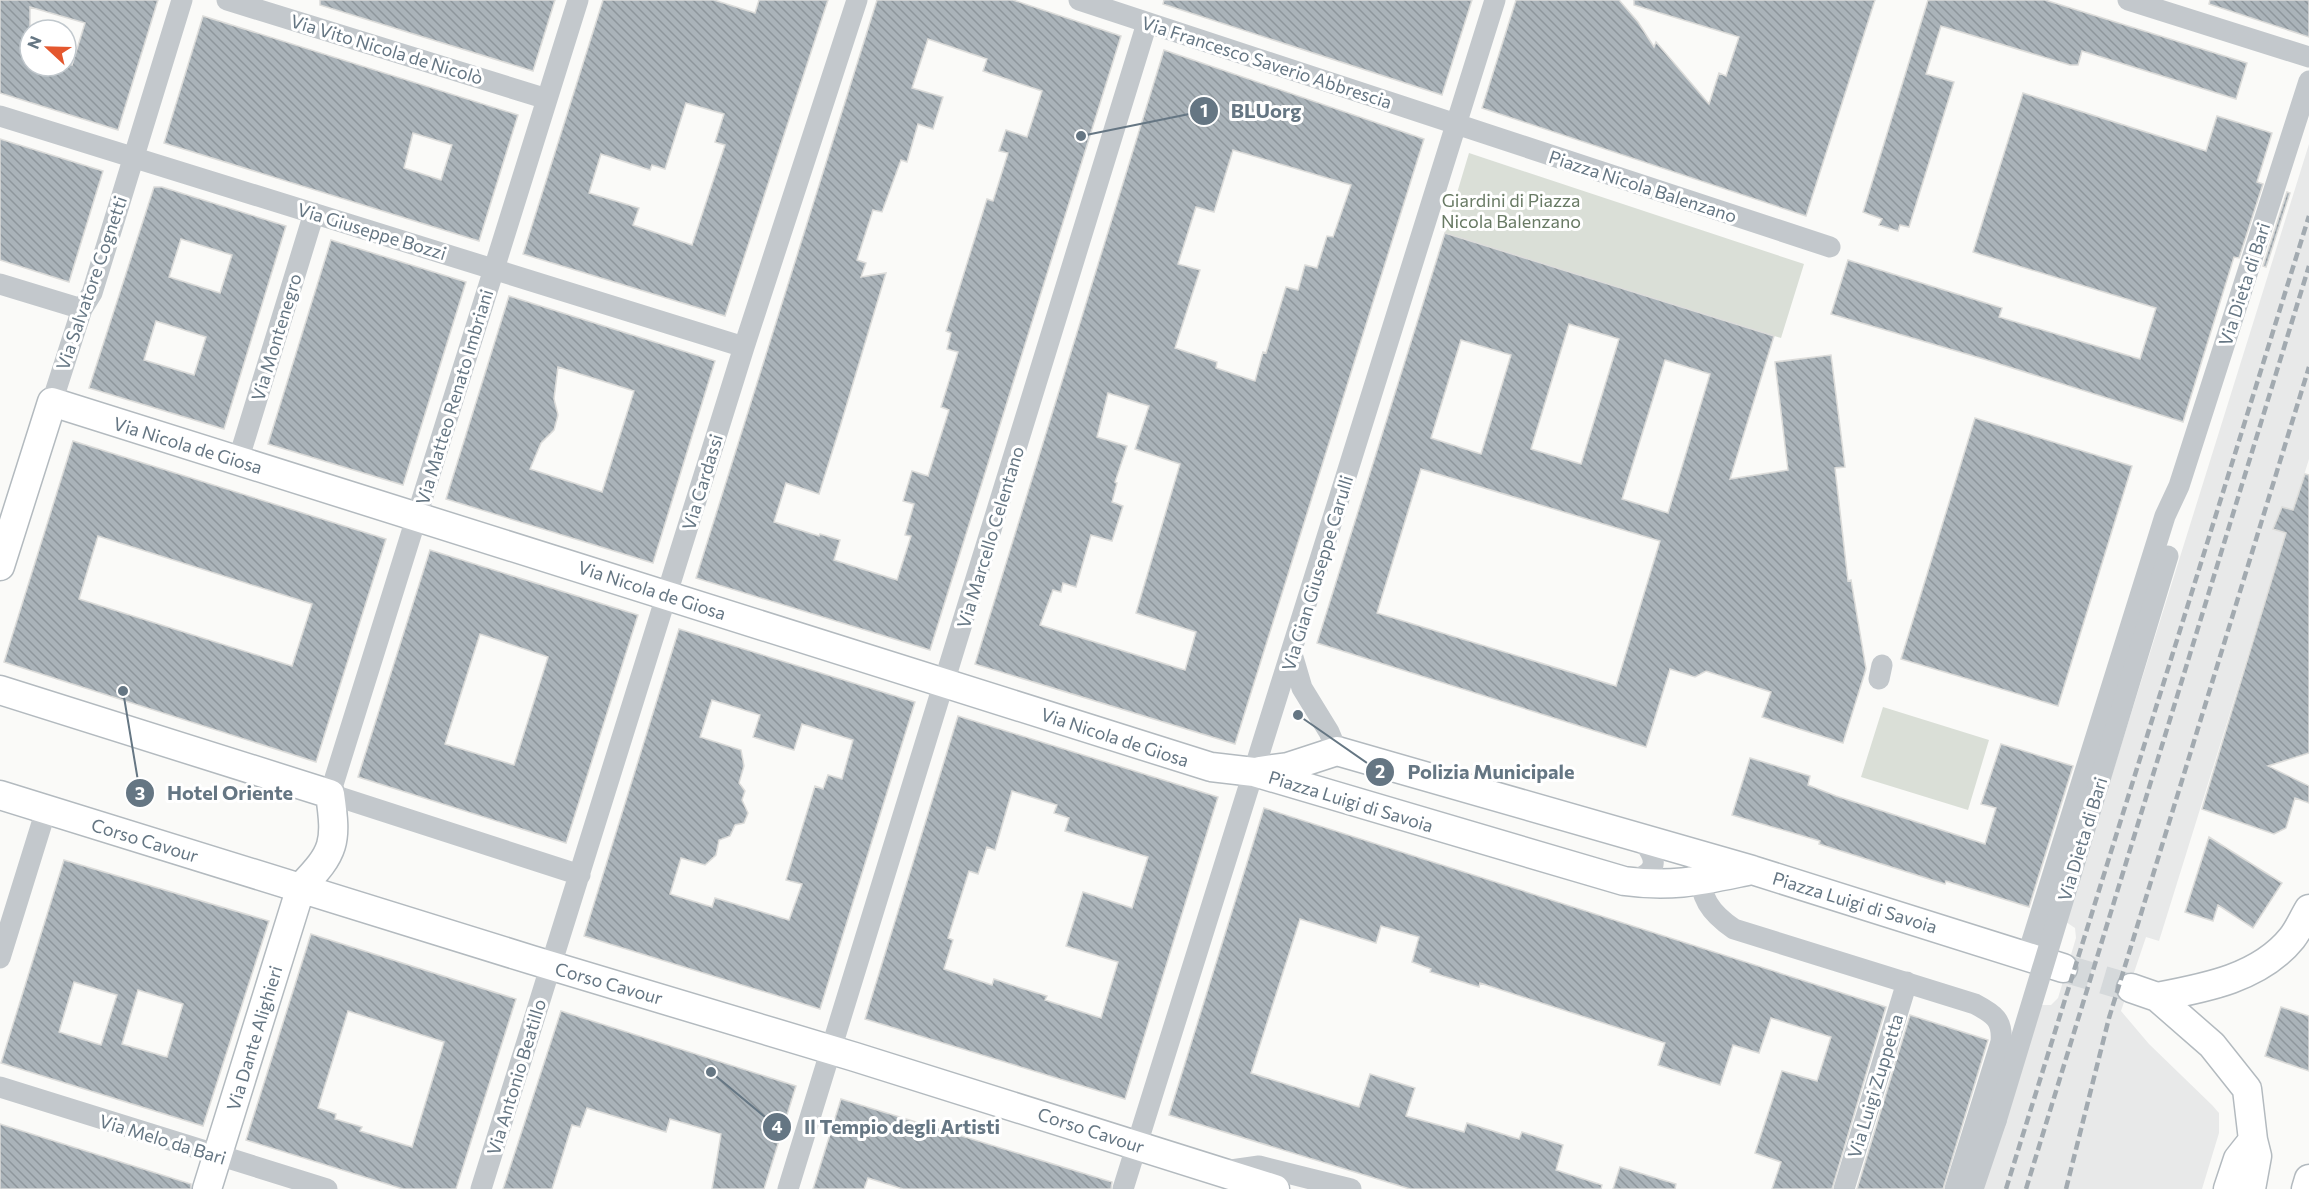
<svg xmlns="http://www.w3.org/2000/svg" width="2309" height="1189" font-family="Commissioner,sans-serif">
  <style>
    .built { fill: #e8e9e9 }
    .green { fill: #dadfd7 }
    .building { fill: url(#building-back-hatch); stroke: #dcdcda; stroke-width: 1.5; fill-rule: evenodd }
    .lines { fill: none; stroke-linecap: round; stroke-linejoin: round }
    .secondary-tunnel { stroke: #d5d9db; stroke-width: 28; stroke-dasharray: 28 14; stroke-linecap: butt }
    .secondary-casing { stroke: #b3babf; stroke-width: 31 }
    .street { stroke: #c3c8cc; stroke-width: 21 }
    .secondary { stroke: #fff; stroke-width: 28 }
    .rail { stroke: #a2aab0; stroke-width: 4.5; stroke-dasharray: 9 4.5; stroke-linecap: butt }
    .street-bridge { stroke: #c3c8cc; stroke-width: 21 }
    .labels { text-anchor: middle; dominant-baseline: central; stroke-width: 6; stroke-linejoin: round; paint-order: stroke }
    .street-label { font-size: 18px; fill: #657683; stroke: #fff }
    .park-label { font-size: 18px; fill: #687a64; stroke: #fff }
    .leader { fill: none; stroke: #657683; stroke-width: 2 }
    .callout-dot { fill: #657683; stroke: #fff; stroke-width: 2 }
    .mark-label { font-size: 18px; text-anchor: middle; font-weight: bold; fill: #fff }
    .callout-label { font-size: 20px; text-anchor: middle; font-weight: bold; fill: #657683; stroke: #fff; stroke-width: 6; stroke-linejoin: round; paint-order: stroke }
  </style>
  <defs>
    <pattern id="building-back-hatch" width="6" height="6" patternUnits="userSpaceOnUse" patternTransform="scale(1.5)"><rect width="6" height="6" fill="#aab3b9"/><path d="M-1 5l2 2M0 0l6 6M5-1l2 2" fill="none" stroke="#8e969c"/></pattern>
  </defs>
  <rect width="100%" height="100%" fill="#fafaf8"/>
  <path class="built" d="M2309,144V459L2159,941L2146,937L2121,1011L2149,1044L2212,1105L2219,1113V1133L2202,1189H1983L2040,1005H2051L2058,998L2076,938L2075,928L2066,922Z"/>
  <path class="green" d="M1469,153L1804,264L1781,338L1445,233Z
    M1883,707L1989,740L1968,810L1861,777Z"/>
  <path class="building" d="M0,0H158L118,130L0,93ZM30,7L85,23L72,65L66,63V66H30Z
    M320,0H555L533,71L320,5Z
    M603,0H714L755,13L759,0H828L725,316L523,254ZM686,103L724,114L715,142L725,145L692,245L633,225L639,208L589,193L601,154L650,170L652,165L665,169Z
    M877,0H1013L1121,36L930,650L696,578ZM928,39L987,59L983,71L1042,91L1027,137L1006,130L999,151L1008,153L993,201L987,199L946,331L951,333L947,349L958,352L941,407L949,410L928,476L912,471L903,501L914,504L905,535L911,536L897,580L834,560L840,540L820,534L819,536L774,522L786,483L819,494L840,427L886,273L861,277L866,263L857,260L873,210L882,212L901,160L907,162L918,124L933,129L943,97L912,88Z
    M1164,0H1472L1442,95L1163,4Z
    M1516,0H1619L1638,22L1654,47L1656,42L1709,104L1719,73L1726,76L1739,37L1634,5V0H1875L1806,216L1482,108Z
    M1928,0H2045L2247,63L2236,99L2082,51L2078,65H2070L1941,26L1926,74L1954,82L1909,227L1900,225L1898,231L1879,225L1882,219L1863,212Z
    M2210,0H2309V37L2209,4Z
    M203,16L518,115L479,241L164,143ZM413,133L452,145L441,180L404,168Z
    M1164,50L1424,139L1235,744L975,664ZM1233,150L1351,185L1333,237L1327,236L1317,268L1305,265L1298,290L1286,287L1266,353L1263,352L1255,381L1216,368L1217,362L1175,348L1200,270L1178,264L1196,207L1214,212ZM1108,393L1149,406L1135,449L1180,464L1136,613L1196,632L1185,670L1040,625L1053,590L1061,592L1063,583L1076,587L1091,535L1112,541L1123,506L1112,502L1117,483L1115,482L1127,446L1097,437Z
    M2023,93L2206,151L2217,116L2272,133L2257,182L2263,184L2239,258L2234,257L2183,422L1987,360L1831,314L1848,260L2002,308L1999,317L2140,359L2156,308L1973,252Z
    M0,139L103,171L69,282L0,260Z
    M154,187H162L286,226L224,429L89,388ZM181,239L232,255L220,293L169,277ZM156,321L206,337L194,375L144,360Z
    M2287,192L2290,193L2266,267L2263,266Z
    M1445,233L1774,336L1730,479L1788,470L1775,362L1831,355L1845,467L1835,468L1848,581L1851,580L1866,669L1843,743L1762,717L1771,692L1706,671L1695,677L1670,669L1646,747L1317,643ZM1569,324L1619,339L1581,464L1531,449ZM1461,340L1511,355L1481,454L1431,438ZM1665,360L1710,374L1668,513L1622,499ZM1421,469L1660,541L1616,686L1377,613Z
    M331,240L466,282L403,485L268,444Z
    M509,296L715,361L653,563L446,499ZM558,367L634,391L602,492L530,469L541,443L554,430L558,415L554,399Z
    M1975,418L2132,466L2058,706L1901,659Z
    M73,441L386,539L316,762L4,662ZM98,536L312,604L292,666L79,599Z
    M2305,474L2309,475V753L2268,766L2309,786V803L2295,798L2286,828L2274,834L2202,809L2286,533L2273,529L2282,507L2293,510Z
    M430,550L638,615L566,843L358,777ZM480,634L548,657L514,765L445,744Z
    M679,629L915,702L820,1009L584,936ZM712,700L760,715L753,737L794,750L802,724L853,740L842,779L828,775L823,789L815,786L786,880L802,884L789,920L715,898L712,907L670,894L681,858L705,865L716,855L719,840L730,836L735,825L744,823L748,813L742,800L745,791L739,783L744,766L741,750L700,737Z
    M958,716L1218,797L1125,1099L865,1019ZM1012,791L1057,805L1054,813L1069,818L1065,831L1148,857L1132,908L1083,892L1066,946L1118,962L1101,1018L1045,1000L1047,996L1018,987L994,979L992,985L944,969L953,940L948,938L969,871L978,874L987,847L995,850Z
    M2001,744L2073,766L2029,907L1946,881L1945,884L1819,844L1820,841L1732,815L1750,758L1810,776L1808,785L1836,796L1985,844L1996,808L1981,804Z
    M1264,808L1886,1007L1832,1189H1772L1781,1162L1755,1153L1782,1071L1817,1081L1831,1037L1771,1018L1759,1053L1733,1045L1720,1085L1658,1065L1665,1043L1480,983L1479,987L1430,972L1431,969L1412,962L1419,937L1381,926L1376,943L1300,919L1251,1073L1359,1107L1370,1074L1415,1088L1406,1116L1464,1132L1467,1123L1519,1139L1522,1132L1563,1145L1556,1170L1602,1185L1601,1189H1410L1169,1115Z
    M2209,837L2282,883L2253,928L2218,905L2213,921L2185,912Z
    M64,860L269,921L203,1126L1,1063ZM74,982L117,995L101,1045L59,1032ZM138,990L183,1004L167,1057L122,1044Z
    M311,934L516,999L456,1189H403L246,1140ZM348,1011L444,1042L412,1147L360,1131L362,1127L335,1119L336,1114L318,1108Z
    M2281,1007L2309,1016V1071L2265,1056Z
    M561,1011L796,1086L764,1189H712L721,1134L670,1119L666,1132L587,1108L580,1127L572,1125L552,1189H503Z
    M1910,1015L1988,1040L1943,1189H1857Z
    M841,1099L1112,1182L1111,1189H903L868,1178L864,1189H813Z
    M0,1124L191,1184V1189H0Z
    M1620,1167L1676,1184L1675,1189H1613Z"/>
  <g class="lines">
    <path class="secondary-tunnel" d="M2063,968L2131,988"/>
    <defs>
      <path id="secondary" d="M0,566L52,402L1211,767L1254,772L1624,881C1674,888 1703,880 1752,870
        M0,690L330,794C337,843 335,852 301,887L207,1189
        M1259,771L1288,767L1337,751L1752,870L2063,968
        M0,795L532,960L855,1057L1275,1189
        M2131,988L2157,997L2212,1045L2247,1089L2253,1140L2257,1156L2251,1189
        M2157,997C2205,988 2260,978 2292,938C2299,929 2303,919 2309,909
        M2228,1189L2238,1159L2253,1140
        M2306,1189L2309,1179"/>
    </defs>
    <use href="#secondary" class="secondary-casing"/>
    <path class="street" d="M227,0L547,99
      M578,0L330,794L580,875
      M1079,0L1830,247
      M2128,0L2309,57
      M0,116L744,347
      M0,284L82,309
      M52,402L82,309L92,293L182,0
      M238,461L314,213
      M1292,654L1302,688L1329,732L1337,751
      M1879,679L1882,665
      M1698,867C1701,898 1709,912 1734,929L1975,1004C1994,1014 2003,1020 2001,1042L1955,1189
      M1628,881C1659,875 1660,858 1639,838
      M2027,957L2165,516L2179,486L2309,81
      M0,958L46,810
      M0,1087L327,1189
      M1224,1171L1259,1166L1351,1189
      M481,1189L744,347L857,0
      M788,1189L1147,23
      M1123,1189L1495,0
      M1844,1189L1907,982
      M1973,1189L1996,1121"/>
    <use href="#secondary" class="secondary"/>
    <path class="rail" d="M2006,1189L2309,216
      M2026,1189L2309,266
      M2066,1189L2109,1018L2309,367"/>
    <path class="street-bridge" d="M1996,1121L2168,556"/>
  </g>
  <g class="labels">
    <g class="street-label">
      <text transform="translate(387 49) rotate(17)">Via Vito Nicola de Nicolò</text>
      <text transform="translate(1267 62) rotate(18)">Via Francesco Saverio Abbrescia</text>
      <text transform="translate(1643 186) rotate(18)">Piazza Nicola Balenzano</text>
      <text transform="translate(372 231) rotate(17)">Via Giuseppe Bozzi</text>
      <text transform="translate(91 283) rotate(-71)">Via Salvatore Cognetti</text>
      <text transform="translate(2244 284) rotate(-72)">Via Dieta di Bari</text>
      <text transform="translate(276 337) rotate(-73)">Via Montenegro</text>
      <text transform="translate(454 397) rotate(-73)">Via Matteo Renato Imbriani</text>
      <text transform="translate(188 445) rotate(17)">Via Nicola de Giosa</text>
      <text transform="translate(702 482) rotate(-73)">Via Cardassi</text>
      <text transform="translate(990 537) rotate(-73)">Via Marcello Celentano</text>
      <text transform="translate(1317 573) rotate(-73)">Via Gian Giuseppe Carulli</text>
      <text transform="translate(652 590) rotate(18)">Via Nicola de Giosa</text>
      <text transform="translate(1115 737) rotate(18)">Via Nicola de Giosa</text>
      <text transform="translate(1351 801) rotate(17)">Piazza Luigi di Savoia</text>
      <text transform="translate(2082 839) rotate(-73)">Via Dieta di Bari</text>
      <text transform="translate(145 840) rotate(17)">Corso Cavour</text>
      <text transform="translate(1855 902) rotate(17)">Piazza Luigi di Savoia</text>
      <text transform="translate(609 983) rotate(16)">Corso Cavour</text>
      <text transform="translate(254 1038) rotate(-73)">Via Dante Alighieri</text>
      <text transform="translate(516 1077) rotate(-73)">Via Antonio Beatillo</text>
      <text transform="translate(1875 1086) rotate(-73)">Via Luigi Zuppetta</text>
      <text transform="translate(1091 1130) rotate(18)">Corso Cavour</text>
      <text transform="translate(163 1139) rotate(17)">Via Melo da Bari</text>
    </g>
    <g class="park-label">
      <text x="1511" y="200">Giardini di Piazza<tspan x="1511" dy="21">Nicola Balenzano</tspan></text>
    </g>
  </g>
  <path class="leader" d="M1081 136L1204 111M1298 715L1380 772M123 691L140 793M711 1072L777 1127"/>
  <g class="callout-dot">
    <circle cx="1081" cy="136" r="6"/>
    <circle cx="1298" cy="715" r="6"/>
    <circle cx="123" cy="691" r="6"/>
    <circle cx="711" cy="1072" r="6"/>
    <circle cx="1204" cy="111" r="15"/>
    <circle cx="1380" cy="772" r="15"/>
    <circle cx="140" cy="793" r="15"/>
    <circle cx="777" cy="1127" r="15"/>
  </g>
  <g class="mark-label">
    <text x="1204" y="117">1</text>
    <text x="1380" y="778">2</text>
    <text x="140" y="800">3</text>
    <text x="777" y="1133">4</text>
  </g>
  <g class="callout-label">
    <text x="1266" y="118">BLUorg</text>
    <text x="1491" y="779">Polizia Municipale</text>
    <text x="230" y="800">Hotel Oriente</text>
    <text x="902" y="1134">Il Tempio degli Artisti</text>
  </g>
  <g transform="translate(48 48) rotate(292)"><circle r="28" fill="#ffffff" stroke="#c1c8cd" stroke-width="1.5"/>
  <path d="M0-4.5L10 22L0 15L-10 22Z" fill="#e4572e"/>
  <text y="-9" font-size="16" font-weight="bold" text-anchor="middle" fill="#657683">N</text>
  </g>
</svg>
